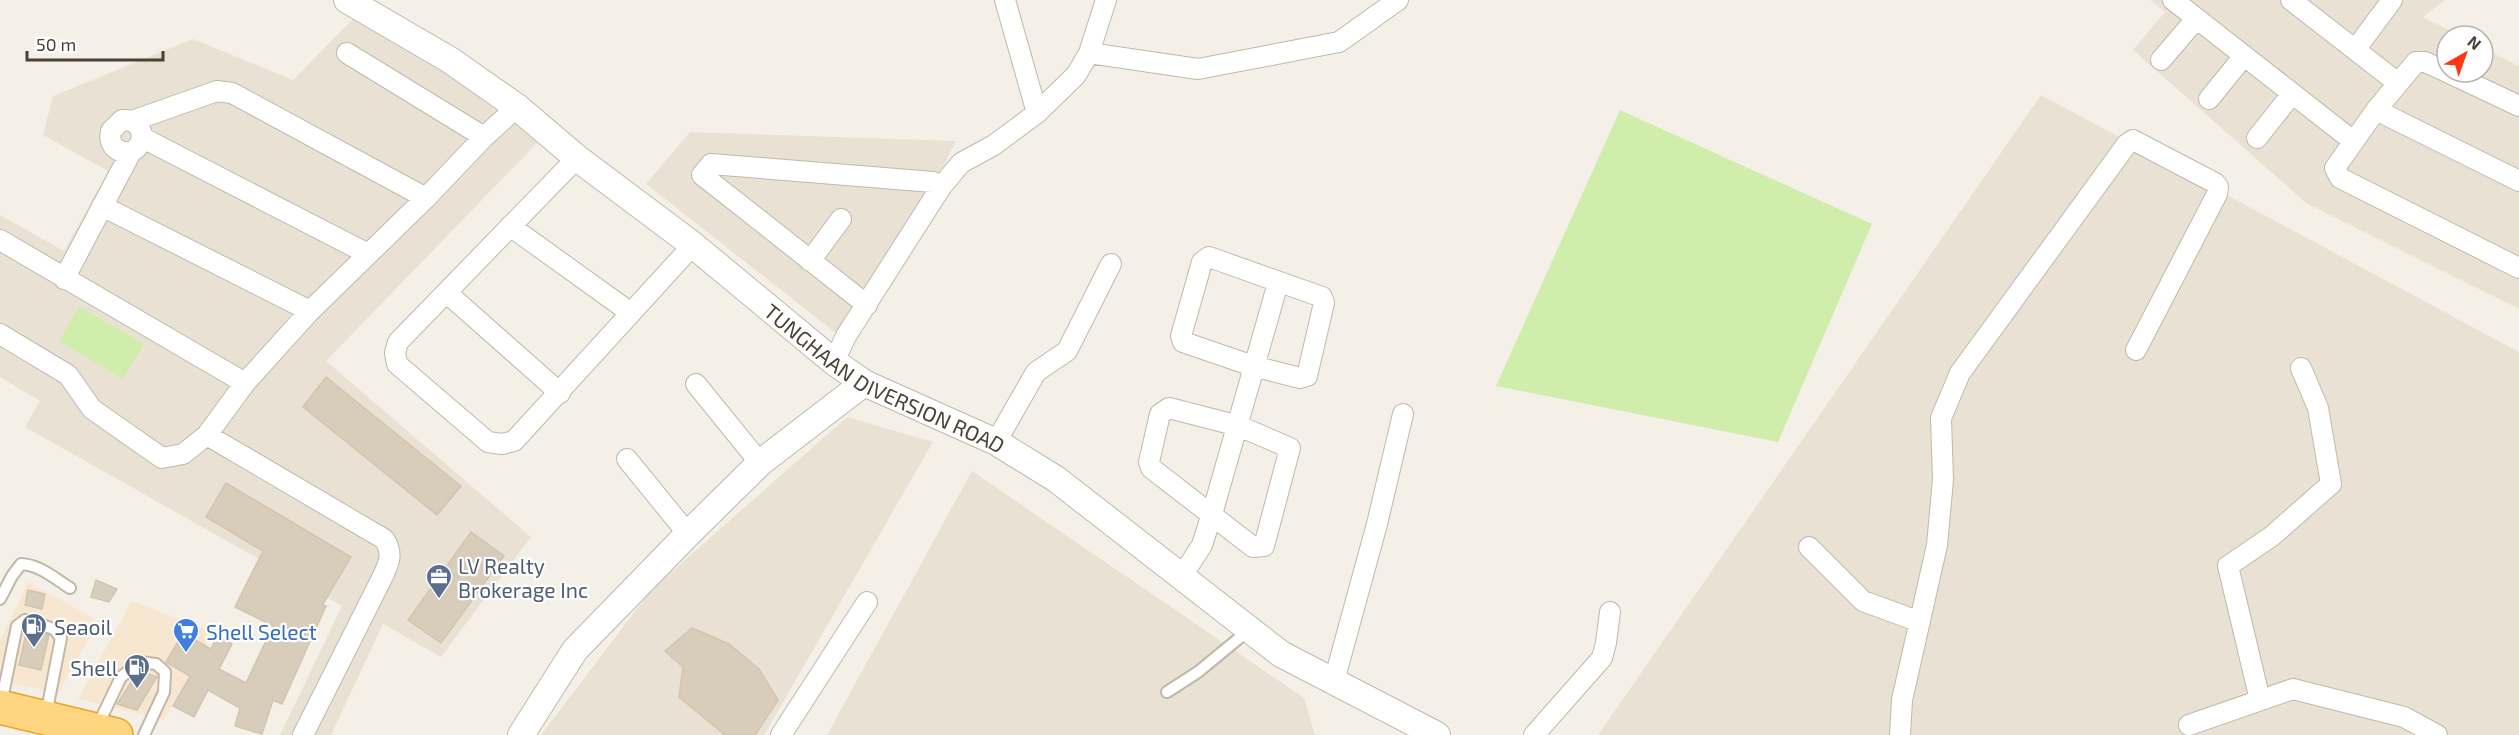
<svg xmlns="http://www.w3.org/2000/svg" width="2519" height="735" font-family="'Exo 2',sans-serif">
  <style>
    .residential { fill: #e9e2d4 }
    .commercial { fill: #f8e7d0 }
    .green { fill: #d0edac }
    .building { fill: #d8ccbb; stroke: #d3c4ae; stroke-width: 1.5 }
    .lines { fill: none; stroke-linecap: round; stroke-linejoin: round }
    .service-casing { stroke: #c1b8a8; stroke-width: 14 }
    .minor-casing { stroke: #c1b8a8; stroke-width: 22 }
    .tertiary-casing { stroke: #c1b8a8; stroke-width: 28 }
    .trunk-casing { stroke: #eba32a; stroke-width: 36 }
    .service { stroke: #fff; stroke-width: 10 }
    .minor { stroke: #fff; stroke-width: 20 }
    .tertiary { stroke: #fff; stroke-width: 26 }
    .trunk { stroke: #ffd67f; stroke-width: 33 }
    .labels { text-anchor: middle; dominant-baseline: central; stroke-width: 4.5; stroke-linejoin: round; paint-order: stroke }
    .street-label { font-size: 21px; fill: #494135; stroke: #fff }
    .service-label { font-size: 21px; fill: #4e5e75; stroke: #fff; text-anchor: start }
    .shop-label { font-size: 21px; fill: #366cbe; stroke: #fff; text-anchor: start }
  </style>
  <rect width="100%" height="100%" fill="#f5f0e7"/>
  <path class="residential" d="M2150,0H2445L2423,17L2460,36H2447V72H2483V48L2519,66V309L2306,203L2133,50L2165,12Z
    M357,15L543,137L326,361L531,537L441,657L383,624L331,735H280L342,606L25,427L40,401L0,377V215L64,251L108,171L43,135L53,96L193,39L293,80Z
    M2041,95L2519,352V735H1598Z
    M690,132L956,141L913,226L846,341L646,184Z
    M847,417L933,442L764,735H541L652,589Z
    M972,471L1304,698L1315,735H827Z"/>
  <path class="commercial" d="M28,582L99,621L58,693L0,681V640Z
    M132,601L213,632L164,720L78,699Z"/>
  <path class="green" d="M1620,110L1872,224L1778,442L1496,386Z
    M79,306L144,344L123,379L59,341Z"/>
  <path class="building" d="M326,377L461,486L437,515L303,407Z
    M226,483L351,557L323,604L326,606L282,704L273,700L262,734L235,726L240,708L208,690L194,717L173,706L190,676L166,662L183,633L211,649L217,636L232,644L219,669L246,683L273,626L235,607L263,551L206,517Z
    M471,532L504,556L441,643L408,620Z
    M96,580L117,589L109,602L91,597Z
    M28,590L45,594L42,609L25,605Z
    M692,628L729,644L759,669L778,700L755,735H725L679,697L683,667L665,651Z
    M27,629L49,635L41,670L19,665Z
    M141,671L157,677L137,710L117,704L135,676Z"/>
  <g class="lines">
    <defs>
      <path id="service" d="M0,599L12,576L21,564C40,565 54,578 70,588
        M1167,692L1198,672L1249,630
        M1,704L17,626L25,620L54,629L61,638L46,715
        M97,727L121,677L140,662L156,664L165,672L164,692L144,735"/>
      <path id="minor" d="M1005,0L1037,113
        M2173,0L2353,141
        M2291,0L2398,83
        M2355,50L2392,0
        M347,53L484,137
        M1089,53L1198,69L1339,42L1398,0
        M2161,60L2196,19
        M2447,72L2425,62H2416L2376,110L2335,168L2340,178L2519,268
        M2447,72L2519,106
        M2209,99L2244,56
        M2376,110L2519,181
        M132,121L217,91L232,93L426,198
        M143,138L368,254
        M2257,138L2292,94
        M577,158L398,342L395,353L397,364L488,442L502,444L514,441L693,245
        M102,206L310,311
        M510,226L631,313
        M0,240L245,383
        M1209,257L1322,297L1324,303L1307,376L1300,378L1253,366L1183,342L1181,336L1202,262Z
        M810,261L841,219
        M64,279L131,152C149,143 143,118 122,120L111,131C108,145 117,154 131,152
        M447,293L560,393
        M867,305L702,175L711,164L933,182L941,187
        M0,334L68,375L92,409L162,458L183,454L207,435L245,383L310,311L426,198L484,137L517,107
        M834,362L846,336L941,187L961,163L994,145L1037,113L1076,75L1089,53L1106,0
        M696,384L760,463
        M1169,408L1239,426L1290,448L1264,546L1253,547L1151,468L1149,462L1160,414Z
        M207,435L384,539C393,553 390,561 383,576L303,735
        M996,442L1036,372L1067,351L1111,264
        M627,459L688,534
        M1809,547L1863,601L1920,622
        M1182,576L1202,545L1212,514L1278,283
        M1334,681L1377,524L1403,414
        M2260,700L2228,566L2272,536L2331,484L2318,408L2301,368
        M2189,725L2293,689L2404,717L2437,735
        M781,735L867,602
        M1534,735L1602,658L1606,643L1610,612
        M1900,735L1902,700L1937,545L1943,480L1941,418L1960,373L2127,144L2133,140L2215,183L2218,187L2217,194L2136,350"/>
      <g id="tertiary">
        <path id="s1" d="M347,0L450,60L517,107L577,158L693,245L834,362L864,383L996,442L1056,479L1281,654L1437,735"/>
        <path d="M521,735L575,650L688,534L760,463L864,383"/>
      </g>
      <path id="trunk" d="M0,707L116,735"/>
    </defs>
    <use href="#service" class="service-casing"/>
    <use href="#minor" class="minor-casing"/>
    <use href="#tertiary" class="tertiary-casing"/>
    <use href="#trunk" class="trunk-casing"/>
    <use href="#service" class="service"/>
    <use href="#minor" class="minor"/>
    <use href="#tertiary" class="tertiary"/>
    <use href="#trunk" class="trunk"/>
  </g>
  <defs>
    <symbol id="office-pin" viewBox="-11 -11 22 30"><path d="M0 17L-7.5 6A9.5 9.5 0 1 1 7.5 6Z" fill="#5c6f8a" stroke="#fff"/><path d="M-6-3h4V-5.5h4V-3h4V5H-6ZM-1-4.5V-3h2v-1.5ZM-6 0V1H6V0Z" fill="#fff"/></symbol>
    <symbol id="fuel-pin" viewBox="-11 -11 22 30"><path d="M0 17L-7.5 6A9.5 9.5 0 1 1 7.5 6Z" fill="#5c6f8a" stroke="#fff"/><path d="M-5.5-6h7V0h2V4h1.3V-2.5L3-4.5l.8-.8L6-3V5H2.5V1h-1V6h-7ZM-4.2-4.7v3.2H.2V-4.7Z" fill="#fff"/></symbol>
    <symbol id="supermarket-pin" viewBox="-11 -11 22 30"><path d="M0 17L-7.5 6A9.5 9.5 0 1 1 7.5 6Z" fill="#3f7fe0" stroke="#fff"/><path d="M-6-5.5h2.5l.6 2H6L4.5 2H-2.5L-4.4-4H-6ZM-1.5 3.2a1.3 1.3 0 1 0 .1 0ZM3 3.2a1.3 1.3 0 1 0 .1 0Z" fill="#fff"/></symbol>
  </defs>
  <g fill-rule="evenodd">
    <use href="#office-pin" x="424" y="562" width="30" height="40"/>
    <use href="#fuel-pin" x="19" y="611" width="30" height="40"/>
    <use href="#supermarket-pin" x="171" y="616" width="30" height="40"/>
    <use href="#fuel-pin" x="122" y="652" width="30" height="40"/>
  </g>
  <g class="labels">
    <g class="street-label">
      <text stroke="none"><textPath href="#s1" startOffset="660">TUNGHAAN DIVERSION ROAD</textPath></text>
    </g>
    <g class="service-label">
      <text x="458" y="565">LV Realty<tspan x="458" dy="24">Brokerage Inc</tspan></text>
      <text x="54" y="626">Seaoil</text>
      <text x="118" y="667" text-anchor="end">Shell</text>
    </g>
    <g class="shop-label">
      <text x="206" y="631">Shell Select</text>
    </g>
  </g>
  <g transform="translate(2465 54) rotate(40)"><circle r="28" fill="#ffffff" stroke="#b6b3ae" stroke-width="1.5"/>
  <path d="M0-4.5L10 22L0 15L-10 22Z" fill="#ff3514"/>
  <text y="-9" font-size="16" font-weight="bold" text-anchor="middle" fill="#494135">N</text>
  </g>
  <path d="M27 51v9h136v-9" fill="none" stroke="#494135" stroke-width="3"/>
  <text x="36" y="51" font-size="18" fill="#494135" stroke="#ffffff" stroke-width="4.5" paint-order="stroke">50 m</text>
</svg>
